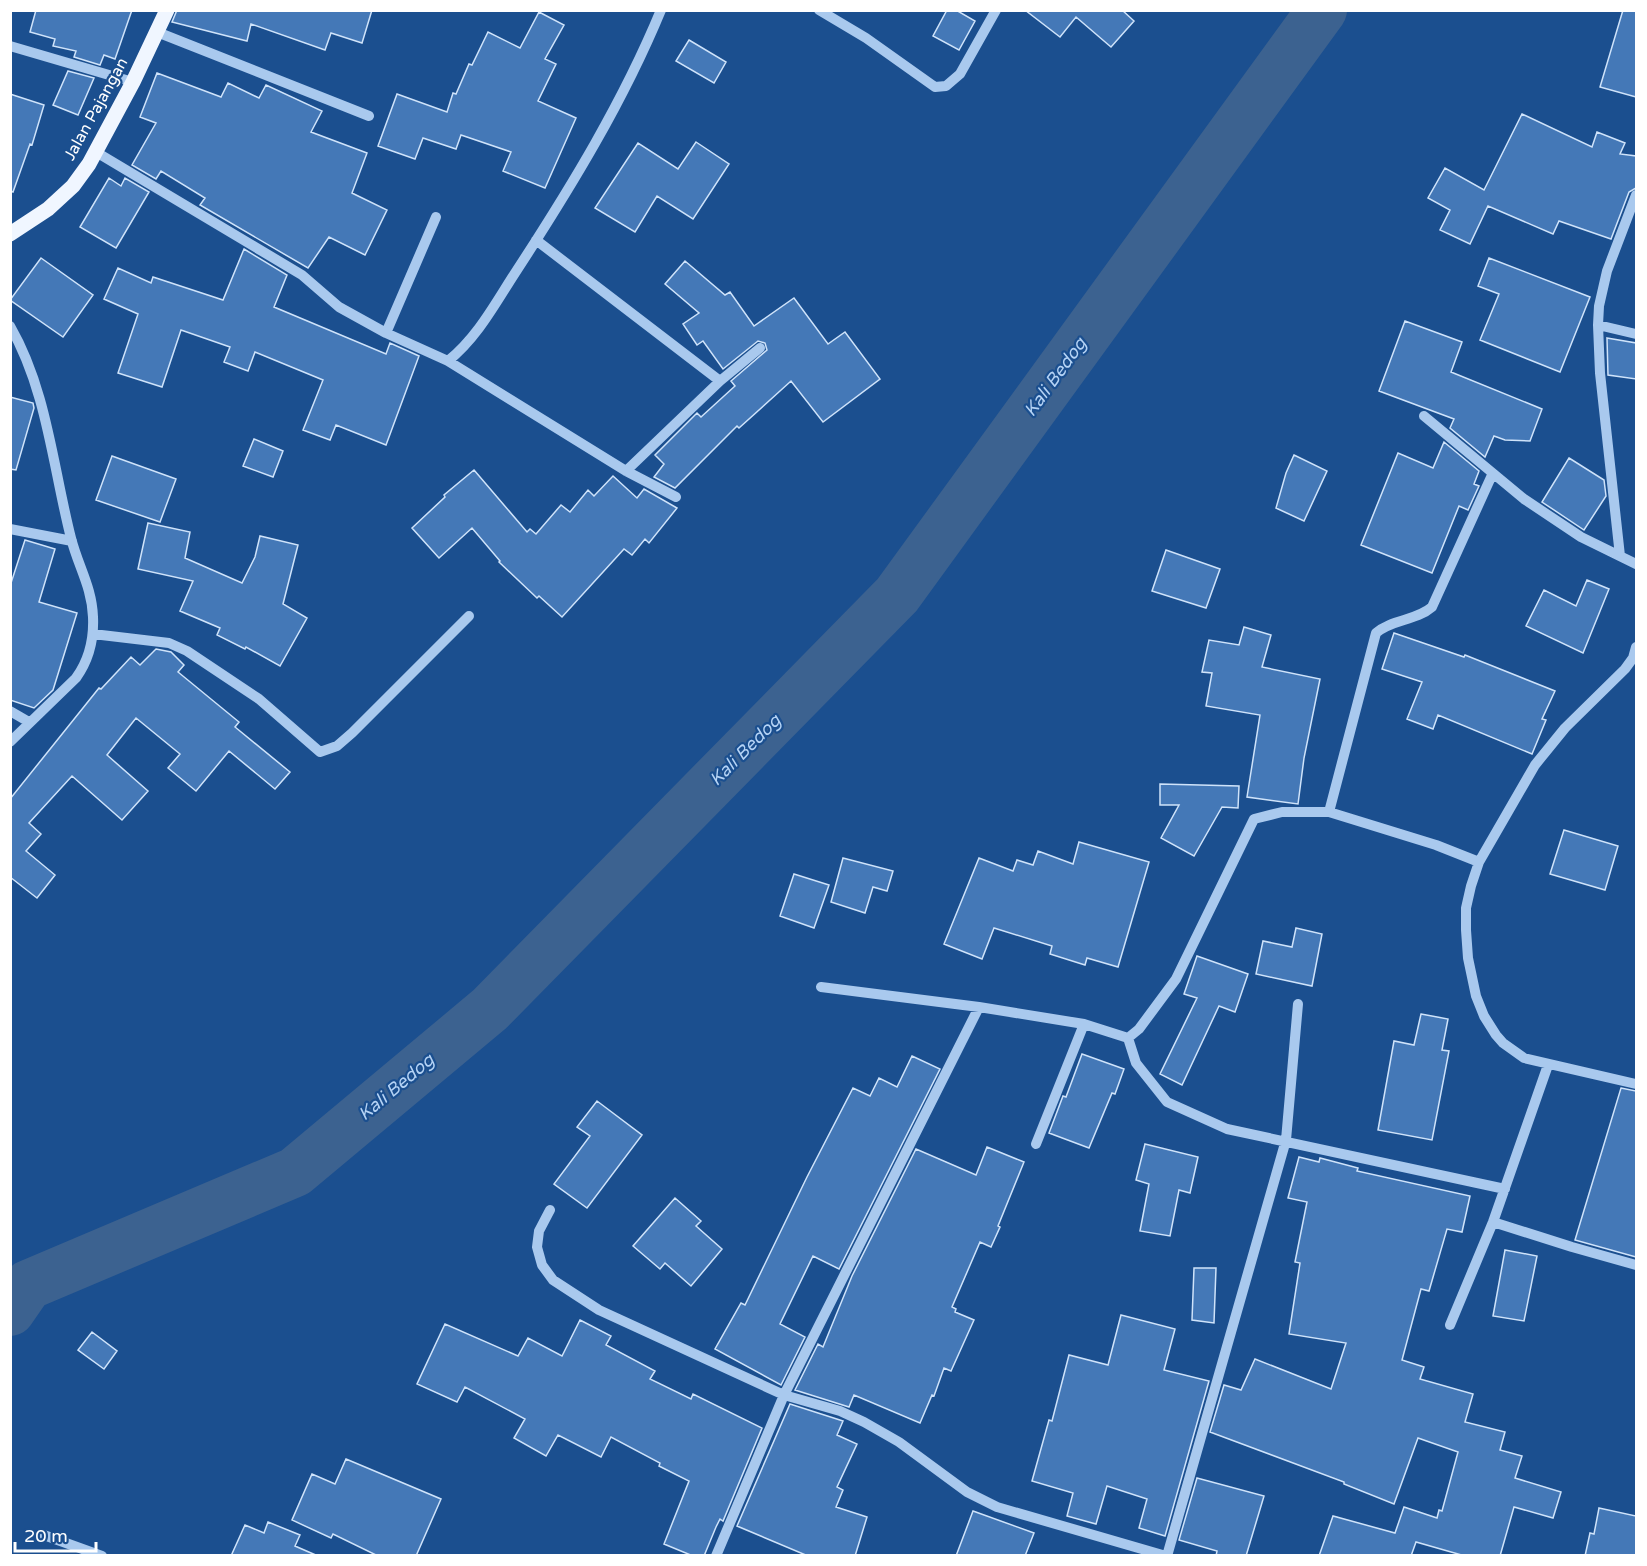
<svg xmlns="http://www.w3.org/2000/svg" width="1647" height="1566" font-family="'Varela Round',sans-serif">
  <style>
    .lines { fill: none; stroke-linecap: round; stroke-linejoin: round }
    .river { stroke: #3c6290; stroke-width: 50 }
    .building { fill: #4478b7; stroke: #cfe3fa; stroke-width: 1.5 }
    .minor { stroke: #a9c9ee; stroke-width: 10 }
    .major { stroke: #f0f6ff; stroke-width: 15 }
    .labels { text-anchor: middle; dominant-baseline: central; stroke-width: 4.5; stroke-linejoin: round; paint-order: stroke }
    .street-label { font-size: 16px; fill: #fff; stroke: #1b4f8f }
    .water-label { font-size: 18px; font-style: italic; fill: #b5d3f5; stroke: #1b4f8f }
  </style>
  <rect width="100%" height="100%" fill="#1b4f8f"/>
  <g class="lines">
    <path class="river" d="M10,1311L28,1285L295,1172L490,1009L897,595L1322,10"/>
  </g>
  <path class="building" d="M36,10H132L115,59L104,55L100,65L74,57L76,51L53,46L55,39L30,32Z
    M177,10H372L362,43L331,33L325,50L251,24L247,41L172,22Z
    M947,10H956L975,21L959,50L933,36Z
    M1025,10H1122L1134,21L1111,47L1076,17L1060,37Z
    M1623,10H1636V97L1600,87Z
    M539,12L564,25L545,59L556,64L538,101L576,118L545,188L503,171L511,152L461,135L456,149L423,138L415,159L378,146L397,94L447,112L453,93L456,94L469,64L472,65L488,32L520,48Z
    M689,40L726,62L714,83L676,61Z
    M68,71L94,78L78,115L53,105Z
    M157,73L221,97L228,83L259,98L266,85L322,111L311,132L367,153L352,193L387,210L365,255L329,237L308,268L200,205L205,198L161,171L156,179L132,165L156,123L140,117Z
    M10,94L44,105L32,145L30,144L13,192L10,191Z
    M1522,114L1592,147L1597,132L1625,143L1620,154L1636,156V188L1629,192L1611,239L1559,221L1553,234L1488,206L1470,244L1440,230L1450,210L1428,198L1445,168L1484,190Z
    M696,142L729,164L693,219L657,196L635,232L595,208L638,143L678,169Z
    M109,178L121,186L125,178L149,192L116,248L80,227Z
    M244,249L287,275L274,307L386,354L390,343L419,356L386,445L336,425L330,440L303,430L323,380L255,352L248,371L224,362L230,347L181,330L162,387L118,373L138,314L104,299L118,268L151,283L153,277L223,300Z
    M41,258L93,295L63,337L10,300Z
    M1489,258L1590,297L1560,372L1480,340L1499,294L1478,286Z
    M685,261L725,295L730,292L754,326L794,298L828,344L845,332L880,379L823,422L791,381L739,428L737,426L675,488L654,477L664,464L655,455L697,413L701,417L735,386L731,381L767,350L765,343L758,341L723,369L703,341L697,345L683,324L699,313L665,284Z
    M1405,321L1462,342L1451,372L1542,409L1530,441L1505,440L1494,436L1485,457L1450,428L1454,419L1379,391Z
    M1607,338L1636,343V379L1608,375Z
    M10,397L33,403L34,408L16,470L10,469Z
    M254,439L283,451L273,477L243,466Z
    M1444,442L1479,471L1474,484L1479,486L1468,510L1459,506L1432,573L1361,545L1398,453L1433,468Z
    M1294,455L1327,471L1304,521L1276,508L1286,473Z
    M112,456L176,479L160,522L96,500Z
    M1569,458L1604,480L1606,496L1584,530L1542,502Z
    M474,470L527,532L530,529L536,534L561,505L570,512L588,490L594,496L613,476L637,498L644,489L677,508L649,543L645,539L632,555L624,549L562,617L539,596L537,598L499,562L500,561L472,528L439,558L412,528L445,497L444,495Z
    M148,523L190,532L185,558L242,583L255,557L260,536L298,545L283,604L307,618L280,666L246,647L245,649L217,635L220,628L180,611L193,581L138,569Z
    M25,540L55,549L39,602L77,613L53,690L34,708L10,700V586Z
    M1166,550L1220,569L1206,608L1152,591Z
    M1587,580L1609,589L1583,653L1526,626L1544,590L1576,606Z
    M1244,627L1271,635L1262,667L1320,679L1304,758L1298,804L1247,797L1260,715L1206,706L1212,673L1202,672L1209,640L1239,645Z
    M1394,633L1464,657L1465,655L1555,691L1542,719L1546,720L1532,754L1438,715L1433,729L1407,719L1422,682L1382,669Z
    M156,649L171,652L184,665L178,672L239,722L235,727L290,772L275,789L229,751L196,791L168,768L180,754L136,718L107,755L148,791L122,820L72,776L29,823L41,834L26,851L55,875L37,898L10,877V799L99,688L101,689L131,657L140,665Z
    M1160,784L1239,786L1238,808L1222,807L1194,856L1161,838L1179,805H1160Z
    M1564,830L1618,846L1605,890L1550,874Z
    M1079,842L1149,862L1118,967L1087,958L1085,965L1050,954L1052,946L994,928L982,959L944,944L979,858L1013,871L1017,860L1033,865L1038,851L1073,864Z
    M843,858L893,871L887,891L873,887L865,913L831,902Z
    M794,874L829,885L814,928L780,916Z
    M1296,928L1322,934L1312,986L1256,974L1263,941L1292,947Z
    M1197,956L1248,974L1235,1012L1219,1006L1182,1085L1160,1074L1197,998L1184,994Z
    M1421,1014L1448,1019L1442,1050L1449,1051L1432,1140L1378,1130L1394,1041L1414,1045Z
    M1082,1054L1124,1069L1115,1094L1112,1093L1089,1148L1049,1133L1063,1096L1066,1097Z
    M912,1056L940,1069L839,1269L813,1256L780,1324L805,1337L781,1385L715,1349L741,1303L745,1305L807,1177L853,1088L870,1096L879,1078L897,1087Z
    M1621,1088L1636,1091V1257L1575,1240Z
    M597,1101L642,1135L587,1208L554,1184L590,1136L577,1127Z
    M1145,1144L1198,1157L1190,1193L1179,1190L1170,1236L1140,1231L1149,1184L1136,1180Z
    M987,1147L1024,1162L998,1226L1000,1227L991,1247L980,1242L952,1307L956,1309L955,1312L974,1320L951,1371L944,1368L934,1396L932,1395L920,1423L854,1395L849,1407L795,1390L818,1344L823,1347L852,1276L916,1149L976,1175Z
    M1299,1157L1319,1162L1320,1158L1358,1168L1357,1171L1470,1196L1462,1232L1447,1229L1429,1291L1421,1289L1402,1360L1424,1367L1420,1379L1473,1394L1465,1422L1505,1432L1500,1450L1522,1456L1515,1478L1561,1492L1553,1518L1514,1507L1500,1556H1465L1416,1542L1411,1556H1319L1333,1516L1395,1533L1404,1507L1437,1518L1439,1510L1442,1511L1458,1452L1418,1438L1394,1504L1344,1484V1482L1210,1432L1224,1385L1241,1390L1255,1359L1331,1389L1346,1343L1289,1334L1300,1263L1295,1262L1307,1202L1288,1198Z
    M675,1198L701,1221L696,1226L722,1249L691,1286L665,1263L660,1269L633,1246Z
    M1505,1250L1537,1256L1524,1321L1493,1316Z
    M1194,1268H1216L1214,1323L1192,1320Z
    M1121,1315L1175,1329L1164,1370L1209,1381L1165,1536L1139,1528L1147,1499L1107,1486L1096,1524L1067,1516L1073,1493L1032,1481L1049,1420L1052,1421L1069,1355L1108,1365Z
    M580,1320L611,1336L606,1345L655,1371L650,1379L691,1399L693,1394L762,1428L723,1521L720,1519L716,1527L704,1556H693L664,1544L689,1481L659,1466L660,1463L611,1437L601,1457L558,1435L546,1456L514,1438L525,1419L465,1387L457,1402L417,1384L445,1324L518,1356L528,1338L562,1356Z
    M92,1332L117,1351L104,1369L78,1350Z
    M790,1404L843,1421L837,1435L857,1444L837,1487L843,1490L836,1507L867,1517L855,1556H808L737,1526Z
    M346,1459L441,1499L416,1556H378L333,1534L331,1538L292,1520L312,1474L335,1484Z
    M1197,1478L1264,1496L1246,1556H1216L1217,1551L1179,1540Z
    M1599,1508L1636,1516V1556H1585L1590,1533L1594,1534Z
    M973,1511L1034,1533L1025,1556H956Z
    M268,1522L300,1535L295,1546L318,1556H231L245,1525L264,1533Z"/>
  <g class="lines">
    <path class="minor" d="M819,10L866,38L935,87L946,86L960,74L996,10
      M157,32L369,116
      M10,46L133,82
      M96,152L302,275L339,307L386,333L448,361C478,337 496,302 517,270C571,187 623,102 661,10
      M536,240L720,381
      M1598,325L1636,334
      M10,326C47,390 53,468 71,538C78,566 92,587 93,617C94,639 89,660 76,678L10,742
      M386,333L436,217
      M448,361L626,471L676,497
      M1424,416L1524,499L1581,537L1636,564
      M626,471L720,381L760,348
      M10,529L72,541
      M1620,556L1600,373L1598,325L1599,306L1607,271L1636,195
      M93,634L169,643L187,651L259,699L320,752L337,746L352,733L469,616
      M1636,647L1633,658L1625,669L1565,728L1535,765L1479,862L1471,886L1466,908V930L1468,958L1476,996L1484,1016L1496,1035L1503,1043L1524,1058L1636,1084
      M10,711L29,722
      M1329,812L1376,633C1392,619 1416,621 1432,607L1492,475
      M821,987L979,1007L1084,1024L1128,1038L1139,1029L1176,979L1254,819L1282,812H1329L1436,845L1479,862
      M1128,1038L1136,1063L1167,1102L1227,1129L1505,1189
      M1036,1144L1084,1024
      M550,1210L539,1231L537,1247L542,1265L553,1280L599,1310L784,1395L840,1411L864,1422L899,1442L967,1492L997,1507L1166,1556
      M1493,1222L1572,1247L1636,1265
      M1450,1325L1493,1222L1548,1065
      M41,1534L102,1556
      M716,1556L784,1395L979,1007
      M1167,1556L1286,1140L1298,1004"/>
    <path class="major" d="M10,234L48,209L73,186L89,164L133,82L167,10"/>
  </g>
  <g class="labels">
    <g class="street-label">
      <text transform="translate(96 109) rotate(-61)">Jalan Pajangan</text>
    </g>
    <g class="water-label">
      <text transform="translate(1055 377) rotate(-54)">Kali Bedog</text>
      <text transform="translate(745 750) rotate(-45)">Kali Bedog</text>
      <text transform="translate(396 1087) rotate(-40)">Kali Bedog</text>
    </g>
  </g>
  <rect width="1647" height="1566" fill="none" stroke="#ffffff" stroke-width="24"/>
  <path d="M15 1542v9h81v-9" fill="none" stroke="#ffffff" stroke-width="3"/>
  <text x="24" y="1542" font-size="18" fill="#ffffff" stroke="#1b4f8f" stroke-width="4.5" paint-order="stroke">20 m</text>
</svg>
